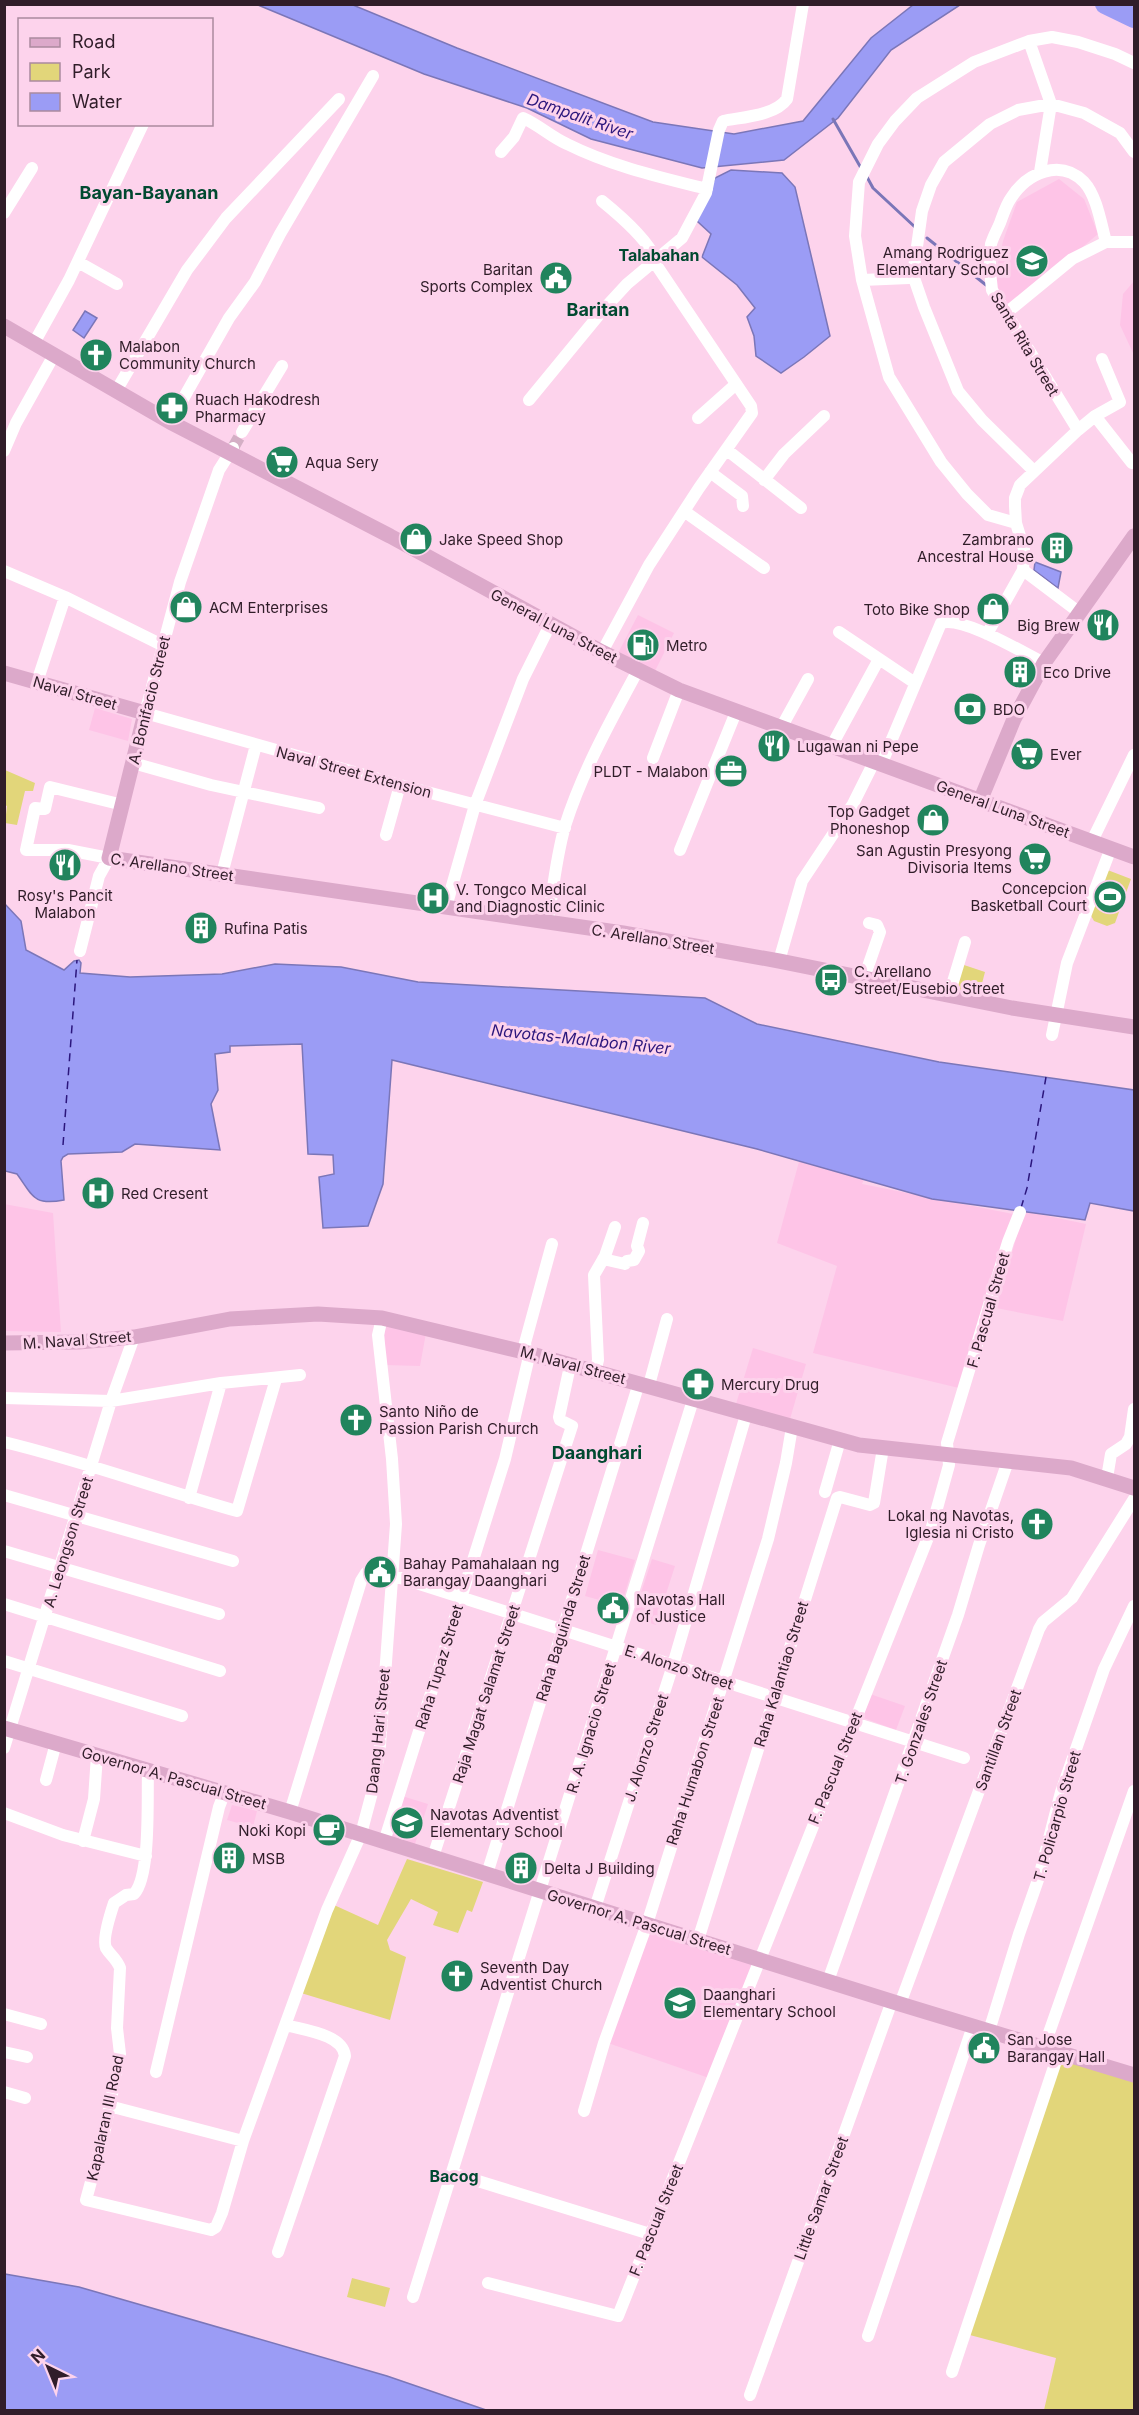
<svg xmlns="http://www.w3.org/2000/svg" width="1139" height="2415" font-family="Inter,sans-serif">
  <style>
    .built { fill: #fec4e7 }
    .green { fill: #e2d67a }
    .water { fill: #9b9cf5; stroke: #7b76b8; stroke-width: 1.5 }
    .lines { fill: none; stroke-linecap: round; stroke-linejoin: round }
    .stream { stroke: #7b76b8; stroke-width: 3 }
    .river { stroke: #9b9cf5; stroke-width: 20 }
    .ferry { stroke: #2b167c; stroke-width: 1.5; stroke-dasharray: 8 6; stroke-linecap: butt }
    .minor-tunnel { stroke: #d4afc5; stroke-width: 12; stroke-dasharray: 12 6; stroke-linecap: butt }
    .minor { stroke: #fff; stroke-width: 12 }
    .major { stroke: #dca9ca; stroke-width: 15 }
    .labels { text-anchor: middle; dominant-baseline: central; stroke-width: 6; stroke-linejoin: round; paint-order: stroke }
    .poi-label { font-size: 15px; fill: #301d29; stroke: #fdd3ec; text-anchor: start }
    .street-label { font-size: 15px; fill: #301d29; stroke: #fdd3ec }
    .water-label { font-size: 16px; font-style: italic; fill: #2b167c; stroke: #fdd3ec }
    .neighbourhood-label { font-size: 16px; font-weight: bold; fill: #004930; stroke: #fdd3ec }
    .quarter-label { font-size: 18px; font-weight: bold; fill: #004930; stroke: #fdd3ec }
  </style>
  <rect width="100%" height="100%" fill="#fdd3ec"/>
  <path class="built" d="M1059,179L1084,199L1098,234L1014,305L1006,304L994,281L1003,241L1017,202Z
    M1134,281V355L1120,325L1123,294Z
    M638,615L674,633L655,671L618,653Z
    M95,708L132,719L128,741L89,730Z
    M810,1121L873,1158L862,1184L1013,1214L959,1388L813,1353L837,1266L777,1243Z
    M4,1204L53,1213L61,1332L5,1331Z
    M1024,1211L1086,1224L1063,1321L996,1308Z
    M385,1325L426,1333L420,1366L385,1365Z
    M753,1348L806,1364L790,1419L736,1404Z
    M598,1550L635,1560L621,1606L585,1596Z
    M652,1559L675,1566L656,1625L633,1617Z
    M870,1694L905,1706L896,1730L861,1717Z
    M402,1796L428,1804L413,1850L387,1841Z
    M232,1805L257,1811L253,1827L227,1820Z
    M647,1929L754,1964L709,2078L608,2043Z"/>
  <path class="green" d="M5,770L35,783L33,791H25L17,825L5,823L7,806L5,805Z
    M1105,869L1131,879L1115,923L1107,926L1094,921L1090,914Z
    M961,964L985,972L979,995L954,990Z
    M407,1859L483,1882L472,1912L467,1910L458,1933L433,1925L438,1912L411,1899L387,1940L390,1950L406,1957L390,2020L301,1993L334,1905L378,1925Z
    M1060,2057L1134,2082V2410H1044L1056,2358L966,2334Z
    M352,2278L390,2288L385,2307L347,2297Z"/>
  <path class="water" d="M258,5H353L457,48L653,122L734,134L803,121L871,38L913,5H960L891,50L838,118L784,160L702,168L591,139L527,108L424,74Z
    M731,170L782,173L795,187L830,336L804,357L781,373L756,356L754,336L747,317L755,308L737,285L702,257L711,234L697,221L715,178Z
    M85,311L97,318L84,338L73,330Z
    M1035,562L1061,572L1058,588L1034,570Z
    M4,903L21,921L26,950L64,970L74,961L79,960L81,963L80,973L130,977L222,974L275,964L341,967L418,982L705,998L757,1024L939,1062L1134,1090V1211L1090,1203L1085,1220L932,1199L757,1149L392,1060L383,1184L368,1226L323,1228L319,1177L334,1174L333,1155L308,1154L302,1044L230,1046V1052L215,1054L218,1090L211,1104L220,1150L135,1144L122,1152L68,1154L63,1157L61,1161L64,1200C33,1206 33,1196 17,1174L5,1171Z
    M5,2274L79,2287L387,2376L486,2410H5Z"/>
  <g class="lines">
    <path class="stream" d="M833,119L861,168
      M867,177L873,188L916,228
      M927,238L986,285"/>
    <path class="river" d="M1105,4L1134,18"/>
    <path class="ferry" d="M63,1145L77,960
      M1021,1208L1027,1188L1046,1077"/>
    <path class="minor-tunnel" d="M233,448L242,432"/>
    <path class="minor" d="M1029,41L1051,104L1040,172
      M501,152L514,137L523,118C539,125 551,137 567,144C611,166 659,177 707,189
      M4,213L32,168
      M78,262L117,284
      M913,275L922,211L931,185L944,162L990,124L1018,110L1051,104L1084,113L1120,133L1134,152
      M913,275L924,307L958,391L982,420L1034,471
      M862,280L909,278L913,275
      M1005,314L1072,259L1106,242H1134
      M34,343L69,280L143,124
      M116,391L187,270L226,218L339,99
      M529,400L603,310L627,284L682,238L706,193L719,130L723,121C742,117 775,116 787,99L803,4
      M1095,416L1132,463
      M698,418L735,385
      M170,422L229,318L255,282L280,234L373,76
      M1078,430L1095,416L1120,402L1102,359
      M242,432L282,366
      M233,448L219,470L180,582L145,713L400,785L565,828
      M727,450L801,508
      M4,451L16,423L54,355
      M710,472L742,496L743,506
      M764,480L784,454L824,416
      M684,511L764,568
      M1016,523L988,515L967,494L941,462L889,377L862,280L855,236L859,182L878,144L895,121L917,98L974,62L1029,41L1052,37L1078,42L1115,54L1134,63
      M1023,570L1080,613
      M4,571L65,597L162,645
      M839,632L915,683
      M987,634L1023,570L1024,549L1016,523L1015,506V498L1020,485L1078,430L992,290C990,275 989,260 991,244C993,237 997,230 1000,223C1003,215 1006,205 1011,198C1027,173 1060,158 1084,182C1097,196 1101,224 1106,242
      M602,652L649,565L699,488L752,413L751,406L657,266C655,245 618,214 602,201
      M37,682L65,597
      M781,728L808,679
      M831,747L879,659
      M653,758L679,690
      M133,763L211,785L319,808
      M881,765L941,623C963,616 1022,652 1044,663
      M386,835L400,785
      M1092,841L1134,755
      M680,850L736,712
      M222,874L256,745
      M446,907L475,805L523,679L550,625
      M548,922C553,890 556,857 565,826C582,772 611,720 638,670
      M80,951L99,876L109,858L68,850H26L35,808L45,809L50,787L123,805
      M779,961L802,881L853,804L874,762
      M864,978L880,932L877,925L869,923
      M949,995L965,942
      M1052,1035L1067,963L1111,848
      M603,1259L625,1264L627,1261L634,1260L639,1251L637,1246L643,1223
      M595,1372L598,1360L594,1275L605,1256L615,1227
      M649,1385L667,1319
      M4,1398L111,1401L221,1383L300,1375
      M4,1442C83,1461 159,1489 237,1511L276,1379
      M1107,1478L1111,1454L1126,1444L1130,1437L1134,1409
      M825,1492L840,1440
      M4,1495L233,1561
      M189,1498L221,1383
      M4,1551L219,1614
      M388,1574L964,1758
      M4,1604L220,1671
      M4,1661L182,1716
      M4,1748L111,1401L134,1337
      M148,1770C147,1797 151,1876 134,1894L126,1895L114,1903C111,1912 102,1939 106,1948C110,1955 117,1959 120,1968L117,2028L120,2054L104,2134L86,2200L211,2230L216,2227L222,2213L243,2141L327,1910L361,1834L373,1789L380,1745L396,1524L392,1459L378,1335L382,1318
      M46,1780L56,1743
      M290,1812L361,1581L366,1573L373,1570
      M4,1813L63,1835L146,1856
      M83,1841L94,1799L97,1755
      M384,1842L505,1459L528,1361L525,1343L552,1244
      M433,1857L572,1426L560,1420L559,1417L570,1366
      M487,1874L639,1383
      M595,1908L673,1665L746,1415
      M698,1940L837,1498L840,1497L870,1505L874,1503L883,1448
      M828,1981L958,1615L979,1545L1008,1461
      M900,2004L1039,1629L1043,1622L1072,1598L1134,1499
      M4,2014L41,2024
      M989,2031L1019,1934L1039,1877L1061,1792L1104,1669L1134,1606
      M1044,2047L1134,1791
      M4,2052L27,2057
      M156,2072L219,1807L224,1794
      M4,2092L25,2098
      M109,2106L243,2141
      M584,2111L604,2043L647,1924L768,1539L786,1463L792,1427
      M452,2173L650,2234
      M278,2252L345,2056C343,2034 303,2030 286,2025
      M488,2283L618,2316L931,1530L949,1465L947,1443L1008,1242L1020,1212
      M413,2297L693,1400
      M868,2336L973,2026
      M952,2372L1059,2052
      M750,2395L892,2001"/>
    <path class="major" d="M4,326L170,422L390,536L602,652L679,690L1134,857
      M4,673L145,713L109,858L623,933L779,961L1012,1008L1134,1027
      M980,801L1014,719L1044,663L1134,536
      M4,1343L79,1342L134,1337L230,1319L318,1314L382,1318L528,1353L859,1445L1071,1468L1134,1488
      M4,1728L290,1812L900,2004L1134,2075"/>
  </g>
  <defs>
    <symbol id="school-disc" viewBox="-11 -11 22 22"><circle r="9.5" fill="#21845d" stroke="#fdd3ec"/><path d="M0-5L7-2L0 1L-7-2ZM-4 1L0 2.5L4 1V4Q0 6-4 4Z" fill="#fff"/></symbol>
    <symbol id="civic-disc" viewBox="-11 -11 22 22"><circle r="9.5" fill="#21845d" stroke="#fdd3ec"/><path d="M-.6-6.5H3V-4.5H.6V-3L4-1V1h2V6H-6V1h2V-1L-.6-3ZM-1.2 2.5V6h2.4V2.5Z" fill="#fff"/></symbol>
    <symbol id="church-disc" viewBox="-11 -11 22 22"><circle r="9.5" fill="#21845d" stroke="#fdd3ec"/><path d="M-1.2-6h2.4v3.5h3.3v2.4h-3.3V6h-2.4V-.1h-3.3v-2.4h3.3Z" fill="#fff"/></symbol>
    <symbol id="pharmacy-disc" viewBox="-11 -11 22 22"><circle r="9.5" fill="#21845d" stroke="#fdd3ec"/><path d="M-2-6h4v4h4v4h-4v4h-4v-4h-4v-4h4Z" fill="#fff"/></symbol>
    <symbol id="supermarket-disc" viewBox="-11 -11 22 22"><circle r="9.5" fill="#21845d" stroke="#fdd3ec"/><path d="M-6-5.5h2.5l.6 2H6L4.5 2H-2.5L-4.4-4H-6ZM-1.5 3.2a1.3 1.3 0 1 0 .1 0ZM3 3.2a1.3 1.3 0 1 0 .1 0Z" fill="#fff"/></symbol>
    <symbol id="shop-disc" viewBox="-11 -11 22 22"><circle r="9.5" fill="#21845d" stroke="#fdd3ec"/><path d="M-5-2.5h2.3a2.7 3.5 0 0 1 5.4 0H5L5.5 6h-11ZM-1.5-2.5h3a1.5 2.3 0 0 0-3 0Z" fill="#fff"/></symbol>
    <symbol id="building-disc" viewBox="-11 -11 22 22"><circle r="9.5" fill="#21845d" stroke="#fdd3ec"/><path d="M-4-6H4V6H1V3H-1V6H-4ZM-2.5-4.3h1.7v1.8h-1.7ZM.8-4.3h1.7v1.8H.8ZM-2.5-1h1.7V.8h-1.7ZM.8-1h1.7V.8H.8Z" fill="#fff"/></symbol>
    <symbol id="restaurant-disc" viewBox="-11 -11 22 22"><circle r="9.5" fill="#21845d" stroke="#fdd3ec"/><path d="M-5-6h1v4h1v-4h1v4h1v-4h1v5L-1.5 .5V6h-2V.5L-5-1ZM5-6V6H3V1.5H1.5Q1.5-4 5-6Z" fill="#fff"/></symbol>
    <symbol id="fuel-disc" viewBox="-11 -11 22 22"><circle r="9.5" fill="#21845d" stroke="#fdd3ec"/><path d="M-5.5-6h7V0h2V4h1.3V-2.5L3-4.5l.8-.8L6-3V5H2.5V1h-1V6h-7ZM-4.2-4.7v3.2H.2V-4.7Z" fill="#fff"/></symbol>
    <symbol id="bank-disc" viewBox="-11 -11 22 22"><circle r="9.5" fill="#21845d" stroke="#fdd3ec"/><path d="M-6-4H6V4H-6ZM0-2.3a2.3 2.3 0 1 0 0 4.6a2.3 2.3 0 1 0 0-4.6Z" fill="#fff"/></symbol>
    <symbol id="office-disc" viewBox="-11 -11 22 22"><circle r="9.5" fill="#21845d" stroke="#fdd3ec"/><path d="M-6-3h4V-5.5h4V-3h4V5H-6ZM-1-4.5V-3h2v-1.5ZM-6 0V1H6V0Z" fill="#fff"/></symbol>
    <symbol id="stadium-disc" viewBox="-11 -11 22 22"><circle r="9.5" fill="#21845d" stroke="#fdd3ec"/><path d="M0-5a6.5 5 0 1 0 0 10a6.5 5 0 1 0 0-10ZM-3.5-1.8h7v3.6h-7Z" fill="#fff"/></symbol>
    <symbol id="hospital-disc" viewBox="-11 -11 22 22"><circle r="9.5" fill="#21845d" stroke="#fdd3ec"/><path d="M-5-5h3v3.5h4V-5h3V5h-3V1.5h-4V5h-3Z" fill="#fff"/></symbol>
    <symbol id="bus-disc" viewBox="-11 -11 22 22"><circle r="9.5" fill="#21845d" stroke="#fdd3ec"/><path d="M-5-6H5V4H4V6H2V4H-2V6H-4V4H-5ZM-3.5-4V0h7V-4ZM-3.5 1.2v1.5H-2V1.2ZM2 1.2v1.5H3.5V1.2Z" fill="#fff"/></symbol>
    <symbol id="cafe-disc" viewBox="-11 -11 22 22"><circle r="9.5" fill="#21845d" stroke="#fdd3ec"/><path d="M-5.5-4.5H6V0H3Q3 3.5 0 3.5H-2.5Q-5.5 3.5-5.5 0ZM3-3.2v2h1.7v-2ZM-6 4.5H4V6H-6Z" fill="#fff"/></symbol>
  </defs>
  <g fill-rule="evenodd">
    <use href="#school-disc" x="1013" y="242" width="38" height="38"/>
    <use href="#civic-disc" x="537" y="259" width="38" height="38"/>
    <use href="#church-disc" x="77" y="336" width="38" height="38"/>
    <use href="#pharmacy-disc" x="153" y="389" width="38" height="38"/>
    <use href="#supermarket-disc" x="263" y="443" width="38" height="38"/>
    <use href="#shop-disc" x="397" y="520" width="38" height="38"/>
    <use href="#building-disc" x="1038" y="529" width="38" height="38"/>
    <use href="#shop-disc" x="167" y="588" width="38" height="38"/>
    <use href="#shop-disc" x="974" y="590" width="38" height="38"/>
    <use href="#restaurant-disc" x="1084" y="606" width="38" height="38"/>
    <use href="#fuel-disc" x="624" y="626" width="38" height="38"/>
    <use href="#building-disc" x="1001" y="653" width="38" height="38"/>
    <use href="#bank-disc" x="951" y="690" width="38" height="38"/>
    <use href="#restaurant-disc" x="755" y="727" width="38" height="38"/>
    <use href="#supermarket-disc" x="1008" y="735" width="38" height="38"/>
    <use href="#office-disc" x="712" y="752" width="38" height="38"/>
    <use href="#shop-disc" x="914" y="801" width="38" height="38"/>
    <use href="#supermarket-disc" x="1016" y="840" width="38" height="38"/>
    <use href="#restaurant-disc" x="46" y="846" width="38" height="38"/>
    <use href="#stadium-disc" x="1091" y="878" width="38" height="38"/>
    <use href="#hospital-disc" x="414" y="879" width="38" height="38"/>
    <use href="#building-disc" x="182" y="909" width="38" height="38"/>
    <use href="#bus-disc" x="812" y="961" width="38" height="38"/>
    <use href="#hospital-disc" x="79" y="1174" width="38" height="38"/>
    <use href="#pharmacy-disc" x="679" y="1365" width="38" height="38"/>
    <use href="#church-disc" x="337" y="1401" width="38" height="38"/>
    <use href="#church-disc" x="1018" y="1505" width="38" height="38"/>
    <use href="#civic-disc" x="361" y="1553" width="38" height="38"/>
    <use href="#civic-disc" x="594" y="1589" width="38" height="38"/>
    <use href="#school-disc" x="388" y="1804" width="38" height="38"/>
    <use href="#cafe-disc" x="310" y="1811" width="38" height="38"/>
    <use href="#building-disc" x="210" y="1839" width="38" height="38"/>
    <use href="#building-disc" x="502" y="1849" width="38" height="38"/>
    <use href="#church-disc" x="438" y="1957" width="38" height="38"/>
    <use href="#school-disc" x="661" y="1984" width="38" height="38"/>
    <use href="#civic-disc" x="965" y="2029" width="38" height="38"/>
  </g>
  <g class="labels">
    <g class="poi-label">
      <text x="1009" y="252" text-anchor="end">Amang Rodriguez<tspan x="1009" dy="17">Elementary School</tspan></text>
      <text x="533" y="269" text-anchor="end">Baritan<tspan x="533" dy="17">Sports Complex</tspan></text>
      <text x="119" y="346">Malabon<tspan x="119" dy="17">Community Church</tspan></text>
      <text x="195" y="399">Ruach Hakodresh<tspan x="195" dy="17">Pharmacy</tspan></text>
      <text x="305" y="462">Aqua Sery</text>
      <text x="439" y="539">Jake Speed Shop</text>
      <text x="1034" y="539" text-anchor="end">Zambrano<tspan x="1034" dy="17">Ancestral House</tspan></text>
      <text x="209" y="607">ACM Enterprises</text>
      <text x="970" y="609" text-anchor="end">Toto Bike Shop</text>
      <text x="1080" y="625" text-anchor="end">Big Brew</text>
      <text x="666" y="645">Metro</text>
      <text x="1043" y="672">Eco Drive</text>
      <text x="993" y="709">BDO</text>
      <text x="797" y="746">Lugawan ni Pepe</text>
      <text x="1050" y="754">Ever</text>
      <text x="708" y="771" text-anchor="end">PLDT - Malabon</text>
      <text x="910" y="811" text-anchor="end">Top Gadget<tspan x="910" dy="17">Phoneshop</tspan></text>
      <text x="1012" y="850" text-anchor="end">San Agustin Presyong<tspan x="1012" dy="17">Divisoria Items</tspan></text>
      <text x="1087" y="888" text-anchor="end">Concepcion<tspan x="1087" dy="17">Basketball Court</tspan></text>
      <text x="456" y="889">V. Tongco Medical<tspan x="456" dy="17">and Diagnostic Clinic</tspan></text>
      <text x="65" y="895" text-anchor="middle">Rosy's Pancit<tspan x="65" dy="17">Malabon</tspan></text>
      <text x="224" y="928">Rufina Patis</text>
      <text x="854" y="971">C. Arellano<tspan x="854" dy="17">Street/Eusebio Street</tspan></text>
      <text x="121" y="1193">Red Cresent</text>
      <text x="721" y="1384">Mercury Drug</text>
      <text x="379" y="1411">Santo Niño de<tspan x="379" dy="17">Passion Parish Church</tspan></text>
      <text x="1014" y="1515" text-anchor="end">Lokal ng Navotas,<tspan x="1014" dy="17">Iglesia ni Cristo</tspan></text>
      <text x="403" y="1563">Bahay Pamahalaan ng<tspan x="403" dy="17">Barangay Daanghari</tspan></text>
      <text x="636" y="1599">Navotas Hall<tspan x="636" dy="17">of Justice</tspan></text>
      <text x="430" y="1814">Navotas Adventist<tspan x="430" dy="17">Elementary School</tspan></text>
      <text x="306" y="1830" text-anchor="end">Noki Kopi</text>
      <text x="252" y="1858">MSB</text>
      <text x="544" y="1868">Delta J Building</text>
      <text x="480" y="1967">Seventh Day<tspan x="480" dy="17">Adventist Church</tspan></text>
      <text x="703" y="1994">Daanghari<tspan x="703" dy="17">Elementary School</tspan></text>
      <text x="1007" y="2039">San Jose<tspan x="1007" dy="17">Barangay Hall</tspan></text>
    </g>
    <g class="street-label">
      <text transform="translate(1025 344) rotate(59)">Santa Rita Street</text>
      <text transform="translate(554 626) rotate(28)">General Luna Street</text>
      <text transform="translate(75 693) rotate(16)">Naval Street</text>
      <text transform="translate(149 700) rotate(-76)">A. Bonifacio Street</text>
      <text transform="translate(354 772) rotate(15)">Naval Street Extension</text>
      <text transform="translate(1003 809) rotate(20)">General Luna Street</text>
      <text transform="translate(172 867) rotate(8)">C. Arellano Street</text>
      <text transform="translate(653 939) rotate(9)">C. Arellano Street</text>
      <text transform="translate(988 1310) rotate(-74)">F. Pascual Street</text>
      <text transform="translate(77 1340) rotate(-4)">M. Naval Street</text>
      <text transform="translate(573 1365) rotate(15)">M. Naval Street</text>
      <text transform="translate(68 1542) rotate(-73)">A. Leongson Street</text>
      <text transform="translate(563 1628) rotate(-73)">Raha Baguinda Street</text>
      <text transform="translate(439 1667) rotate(-73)">Raha Tupaz Street</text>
      <text transform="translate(679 1667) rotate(18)">E. Alonzo Street</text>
      <text transform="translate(781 1674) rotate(-73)">Raha Kalantiao Street</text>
      <text transform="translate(486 1694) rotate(-72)">Raja Magat Salamat Street</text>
      <text transform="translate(921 1722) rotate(-71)">T. Gonzales Street</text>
      <text transform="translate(591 1728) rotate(-73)">R. A. Ignacio Street</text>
      <text transform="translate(378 1731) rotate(-84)">Daang Hari Street</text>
      <text transform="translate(998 1740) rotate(-70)">Santillan Street</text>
      <text transform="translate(646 1748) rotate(-72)">J. Alonzo Street</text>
      <text transform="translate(835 1768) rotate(-68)">F. Pascual Street</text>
      <text transform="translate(695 1771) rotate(-72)">Raha Humabon Street</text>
      <text transform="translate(174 1778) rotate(16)">Governor A. Pascual Street</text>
      <text transform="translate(1057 1816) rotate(-74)">T. Policarpio Street</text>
      <text transform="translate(639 1922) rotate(17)">Governor A. Pascual Street</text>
      <text transform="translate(105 2118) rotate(-78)">Kapalaran Ⅲ Road</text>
      <text transform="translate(821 2198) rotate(-70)">Little Samar Street</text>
      <text transform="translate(656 2220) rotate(-68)">F. Pascual Street</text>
    </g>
    <g class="water-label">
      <text transform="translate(580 116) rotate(19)">Dampalit River</text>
      <text transform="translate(581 1039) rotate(6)">Navotas-Malabon River</text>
    </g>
    <g class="neighbourhood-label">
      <text x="659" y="255">Talabahan</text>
      <text x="454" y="2176">Bacog</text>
    </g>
    <g class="quarter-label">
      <text x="149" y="192">Bayan-Bayanan</text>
      <text x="598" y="309">Baritan</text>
      <text x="597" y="1452">Daanghari</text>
    </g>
  </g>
  <rect width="1139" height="2415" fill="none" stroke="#301d29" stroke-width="12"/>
  <rect x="18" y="18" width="195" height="108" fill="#fdd3ec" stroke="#ab8a9e" stroke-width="1.5"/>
  <rect x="30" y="38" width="30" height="9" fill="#dca9ca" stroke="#ab8a9e" stroke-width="1.5"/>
  <text x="72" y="48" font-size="18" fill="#301d29">Road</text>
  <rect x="30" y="63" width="30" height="18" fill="#e2d67a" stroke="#ab8a9e" stroke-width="1.5"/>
  <text x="72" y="78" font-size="18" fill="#301d29">Park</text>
  <rect x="30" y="93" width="30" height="18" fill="#9b9cf5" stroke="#ab8a9e" stroke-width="1.5"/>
  <text x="72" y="108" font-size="18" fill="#301d29">Water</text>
  <g transform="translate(48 2367) rotate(317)" stroke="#fdd3ec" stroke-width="4.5" paint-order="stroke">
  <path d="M0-4.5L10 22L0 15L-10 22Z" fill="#301d29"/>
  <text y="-9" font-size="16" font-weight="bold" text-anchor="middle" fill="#301d29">N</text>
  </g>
</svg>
